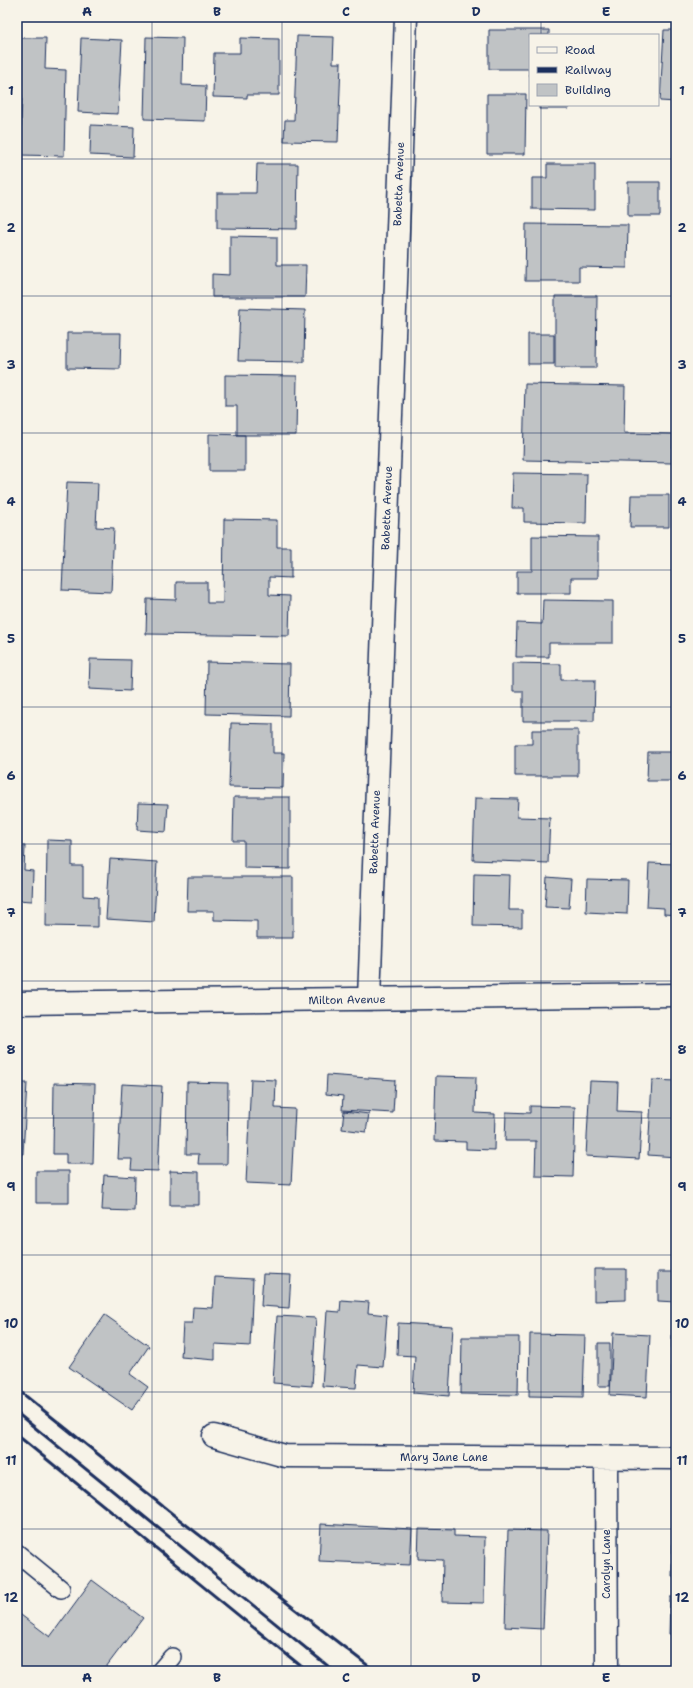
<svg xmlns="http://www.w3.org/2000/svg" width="693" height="1688" font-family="'Shantell Sans',sans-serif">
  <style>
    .building { fill: #c0c3c5; stroke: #1b2f5e }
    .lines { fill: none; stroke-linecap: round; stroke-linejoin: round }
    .service-casing { stroke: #1b2f5e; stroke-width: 20 }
    .minor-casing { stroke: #1b2f5e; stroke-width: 25 }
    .service { stroke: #f7f3e8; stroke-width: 17 }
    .minor { stroke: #f7f3e8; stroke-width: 22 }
    .rail { stroke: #1b2f5e; stroke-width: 3 }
    .grid { fill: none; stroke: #1b2f5e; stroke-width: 1; stroke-opacity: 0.55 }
    .labels { text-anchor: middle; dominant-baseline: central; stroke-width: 3.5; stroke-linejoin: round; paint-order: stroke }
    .street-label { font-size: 11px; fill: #1b2f5e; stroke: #f7f3e8 }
    .neatline { fill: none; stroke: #1b2f5e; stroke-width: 1.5 }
    .grid-label { font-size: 13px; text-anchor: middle; font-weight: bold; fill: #1b2f5e }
  </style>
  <rect width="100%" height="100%" fill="#f7f3e8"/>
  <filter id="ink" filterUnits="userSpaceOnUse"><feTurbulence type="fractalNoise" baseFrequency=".025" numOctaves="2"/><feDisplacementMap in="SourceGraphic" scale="8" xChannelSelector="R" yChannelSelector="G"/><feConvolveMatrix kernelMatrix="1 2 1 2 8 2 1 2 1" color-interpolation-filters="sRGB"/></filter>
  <g filter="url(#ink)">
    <path class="building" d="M489,30H549V35H530V76L529,69H489Z
      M664,30H676V102L660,101Z
      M297,36L334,37L333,63H341L338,142L284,141L285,120H294Z
      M146,37L183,38L182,85L206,86L205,121L144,119Z
      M17,38H46L45,69L66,70L64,156L20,155L22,95H17Z
      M81,38L122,40L118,114L78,112Z
      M240,38L279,39V95H247V98L213,97L214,53H240Z
      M487,94H526L525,154H487Z
      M539,105H569V109H539Z
      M91,125L134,127L133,157L90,155Z
      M257,164H298L297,229L217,228V193H256Z
      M547,164H595V210L532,209V178H547Z
      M628,182H660V216H628Z
      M526,224L628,225L627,268L579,267V281H525Z
      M230,236L277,237V265H306L305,297H212V274L230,275Z
      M555,296H597L596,368H555Z
      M240,308L305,310L304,362L238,361Z
      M67,333H121L120,369L67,368Z
      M528,334H554V364H528Z
      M225,375L297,376L296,435H237V406H225Z
      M525,384L625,386L624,433L673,434L672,463L523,460Z
      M209,434L245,435V471H209Z
      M513,473L587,474L586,523L524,522V508H512Z
      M67,482L98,483L96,527L114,528L111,592L62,590Z
      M631,495H669V527H630Z
      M224,519L277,520V547H291V578L269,577V595L290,596L289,636L146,634L147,599L176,600V582H207V603H223Z
      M532,536L598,537V578H571V593H517V571H532Z
      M543,600L613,601V643H549V657H516L517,623L542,624Z
      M90,659L131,660L130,691L89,689Z
      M207,662L290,664L289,716L206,714Z
      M513,663L561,664V680H595L594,721H523V691H513Z
      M231,723L273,724V753H284L283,788L229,787Z
      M532,730H578V776H515V744H532Z
      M648,752H676V781H647Z
      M234,797H290V869L244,868V841H233Z
      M475,798L518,799L517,817L550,818L548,863L473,860Z
      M138,803L168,804L166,832L137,830Z
      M47,840L72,841V866H83V896L98,897V927L46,926Z
      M17,846H25L24,870L33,871L32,901L17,900Z
      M110,859L157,862L154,922L106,919Z
      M649,863L676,864V915L664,914V908L647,907Z
      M474,874L510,875L509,910H522V927L473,926Z
      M188,877H293V938H257V921L214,920V911H187Z
      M547,877L571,879L569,908L545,907Z
      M587,879L628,880L627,914L586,912Z
      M327,1075L395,1080L393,1113L342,1110L343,1096L326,1094Z
      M436,1076L476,1077L475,1113L495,1114L494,1150L466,1149V1142L434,1141Z
      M251,1079L276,1080L275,1108L295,1109L291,1185L246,1183Z
      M652,1080L676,1081V1157L648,1155Z
      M590,1081L618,1082L617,1111L642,1112L639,1159L586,1156Z
      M187,1082L228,1083L227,1164H198L199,1154H186Z
      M17,1083H27L23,1154H17Z
      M54,1083L95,1084L93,1164H66V1154H53Z
      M122,1084L162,1086L158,1171L131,1170L132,1159H118Z
      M530,1106L575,1107L573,1177L535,1176L536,1141H505L506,1112L530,1113Z
      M344,1111L369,1114L366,1132L342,1129Z
      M36,1171H69V1203H36Z
      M170,1171L199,1172V1205H170Z
      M104,1175L135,1177L134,1211L102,1210Z
      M594,1269H626V1300L594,1301Z
      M658,1272H676V1302L658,1301Z
      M263,1274L291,1275L289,1308L261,1306Z
      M215,1277L253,1279L250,1346L215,1344V1360L181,1357L183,1323H192L193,1307L213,1308Z
      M341,1300L369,1302L368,1313L387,1315L383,1367L358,1365L356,1388L322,1386L327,1311L340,1312Z
      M105,1315L149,1346L130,1374L148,1387L132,1410L69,1367Z
      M277,1316L316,1318L312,1386L273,1383Z
      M398,1323L453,1326L449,1396L413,1393L415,1356L397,1355Z
      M672,1329H676V1397H672Z
      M613,1333L650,1335L647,1397L610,1395Z
      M530,1334L585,1335L583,1397L529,1396Z
      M462,1337H519L518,1395L461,1394Z
      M598,1343H610V1386H598Z
      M321,1524L412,1529L410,1565L319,1561Z
      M419,1529L454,1530V1536L485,1537L484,1603L442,1602L443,1560L418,1559Z
      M508,1530L547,1531L543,1629L505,1627Z
      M673,1537H676V1577H672Z
      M92,1580L143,1618L103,1671H17V1612L50,1637Z
      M670,1597H676V1634H669Z"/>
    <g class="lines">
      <defs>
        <path id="service" d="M17,1553L61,1589
          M160,1671L172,1657"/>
        <path id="minor" d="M369,999L406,17
          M17,1003L676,995
          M214,1436L285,1456L676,1458
          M606,1457L607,1671"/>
      </defs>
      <use href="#service" class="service-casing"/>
      <use href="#minor" class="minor-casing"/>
      <use href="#service" class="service"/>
      <use href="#minor" class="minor"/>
      <path class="rail" d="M17,1389L180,1520L375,1671
        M17,1413L334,1671
        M17,1435L307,1671"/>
    </g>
  </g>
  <path class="grid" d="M152,17V1671M282,17V1671M411,17V1671M541,17V35M541,105V1671M17,159H676M17,296H676M17,433H676M17,570H676M17,707H676M17,844H676M17,981H676M17,1118H676M17,1255H676M17,1392H676M17,1529H676"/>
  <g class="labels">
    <g class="street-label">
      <text transform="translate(399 184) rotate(-88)">Babetta Avenue</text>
      <text transform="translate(387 508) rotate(-88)">Babetta Avenue</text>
      <text transform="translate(375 832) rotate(-88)">Babetta Avenue</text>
      <text transform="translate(347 1000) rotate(-1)">Milton Avenue</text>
      <text x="444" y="1457">Mary Jane Lane</text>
      <text transform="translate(606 1564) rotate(-90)">Carolyn Lane</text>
    </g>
  </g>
  <rect width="693" height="1688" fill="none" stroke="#f7f3e8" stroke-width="44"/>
  <rect x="529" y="34" width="130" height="72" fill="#f7f3e8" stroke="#9fa5b1"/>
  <rect x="537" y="47" width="20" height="6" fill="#f7f3e8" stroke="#9fa5b1"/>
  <text x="565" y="54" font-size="12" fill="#1b2f5e">Road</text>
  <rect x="537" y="67" width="20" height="6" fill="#1b2f5e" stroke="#9fa5b1"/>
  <text x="565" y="74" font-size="12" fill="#1b2f5e">Railway</text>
  <rect x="537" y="84" width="20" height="12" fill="#c0c3c5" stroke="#9fa5b1"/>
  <text x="565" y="94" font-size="12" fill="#1b2f5e">Building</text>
  <rect x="22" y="22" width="649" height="1644" class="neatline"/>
  <g class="grid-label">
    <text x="87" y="16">A</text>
    <text x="217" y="16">B</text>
    <text x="346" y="16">C</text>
    <text x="476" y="16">D</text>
    <text x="606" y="16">E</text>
    <text x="11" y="95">1</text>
    <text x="682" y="95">1</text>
    <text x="11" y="232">2</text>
    <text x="682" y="232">2</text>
    <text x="11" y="369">3</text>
    <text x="682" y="369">3</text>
    <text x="11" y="506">4</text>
    <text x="682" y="506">4</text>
    <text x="11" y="643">5</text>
    <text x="682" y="643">5</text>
    <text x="11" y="780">6</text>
    <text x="682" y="780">6</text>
    <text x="11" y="917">7</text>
    <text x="682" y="917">7</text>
    <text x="11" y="1054">8</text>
    <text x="682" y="1054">8</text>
    <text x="11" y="1191">9</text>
    <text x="682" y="1191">9</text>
    <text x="11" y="1328">10</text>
    <text x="682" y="1328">10</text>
    <text x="11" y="1465">11</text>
    <text x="682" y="1465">11</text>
    <text x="11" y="1602">12</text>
    <text x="682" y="1602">12</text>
    <text x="87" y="1682">A</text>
    <text x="217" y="1682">B</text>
    <text x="346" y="1682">C</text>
    <text x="476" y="1682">D</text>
    <text x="606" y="1682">E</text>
  </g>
</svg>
